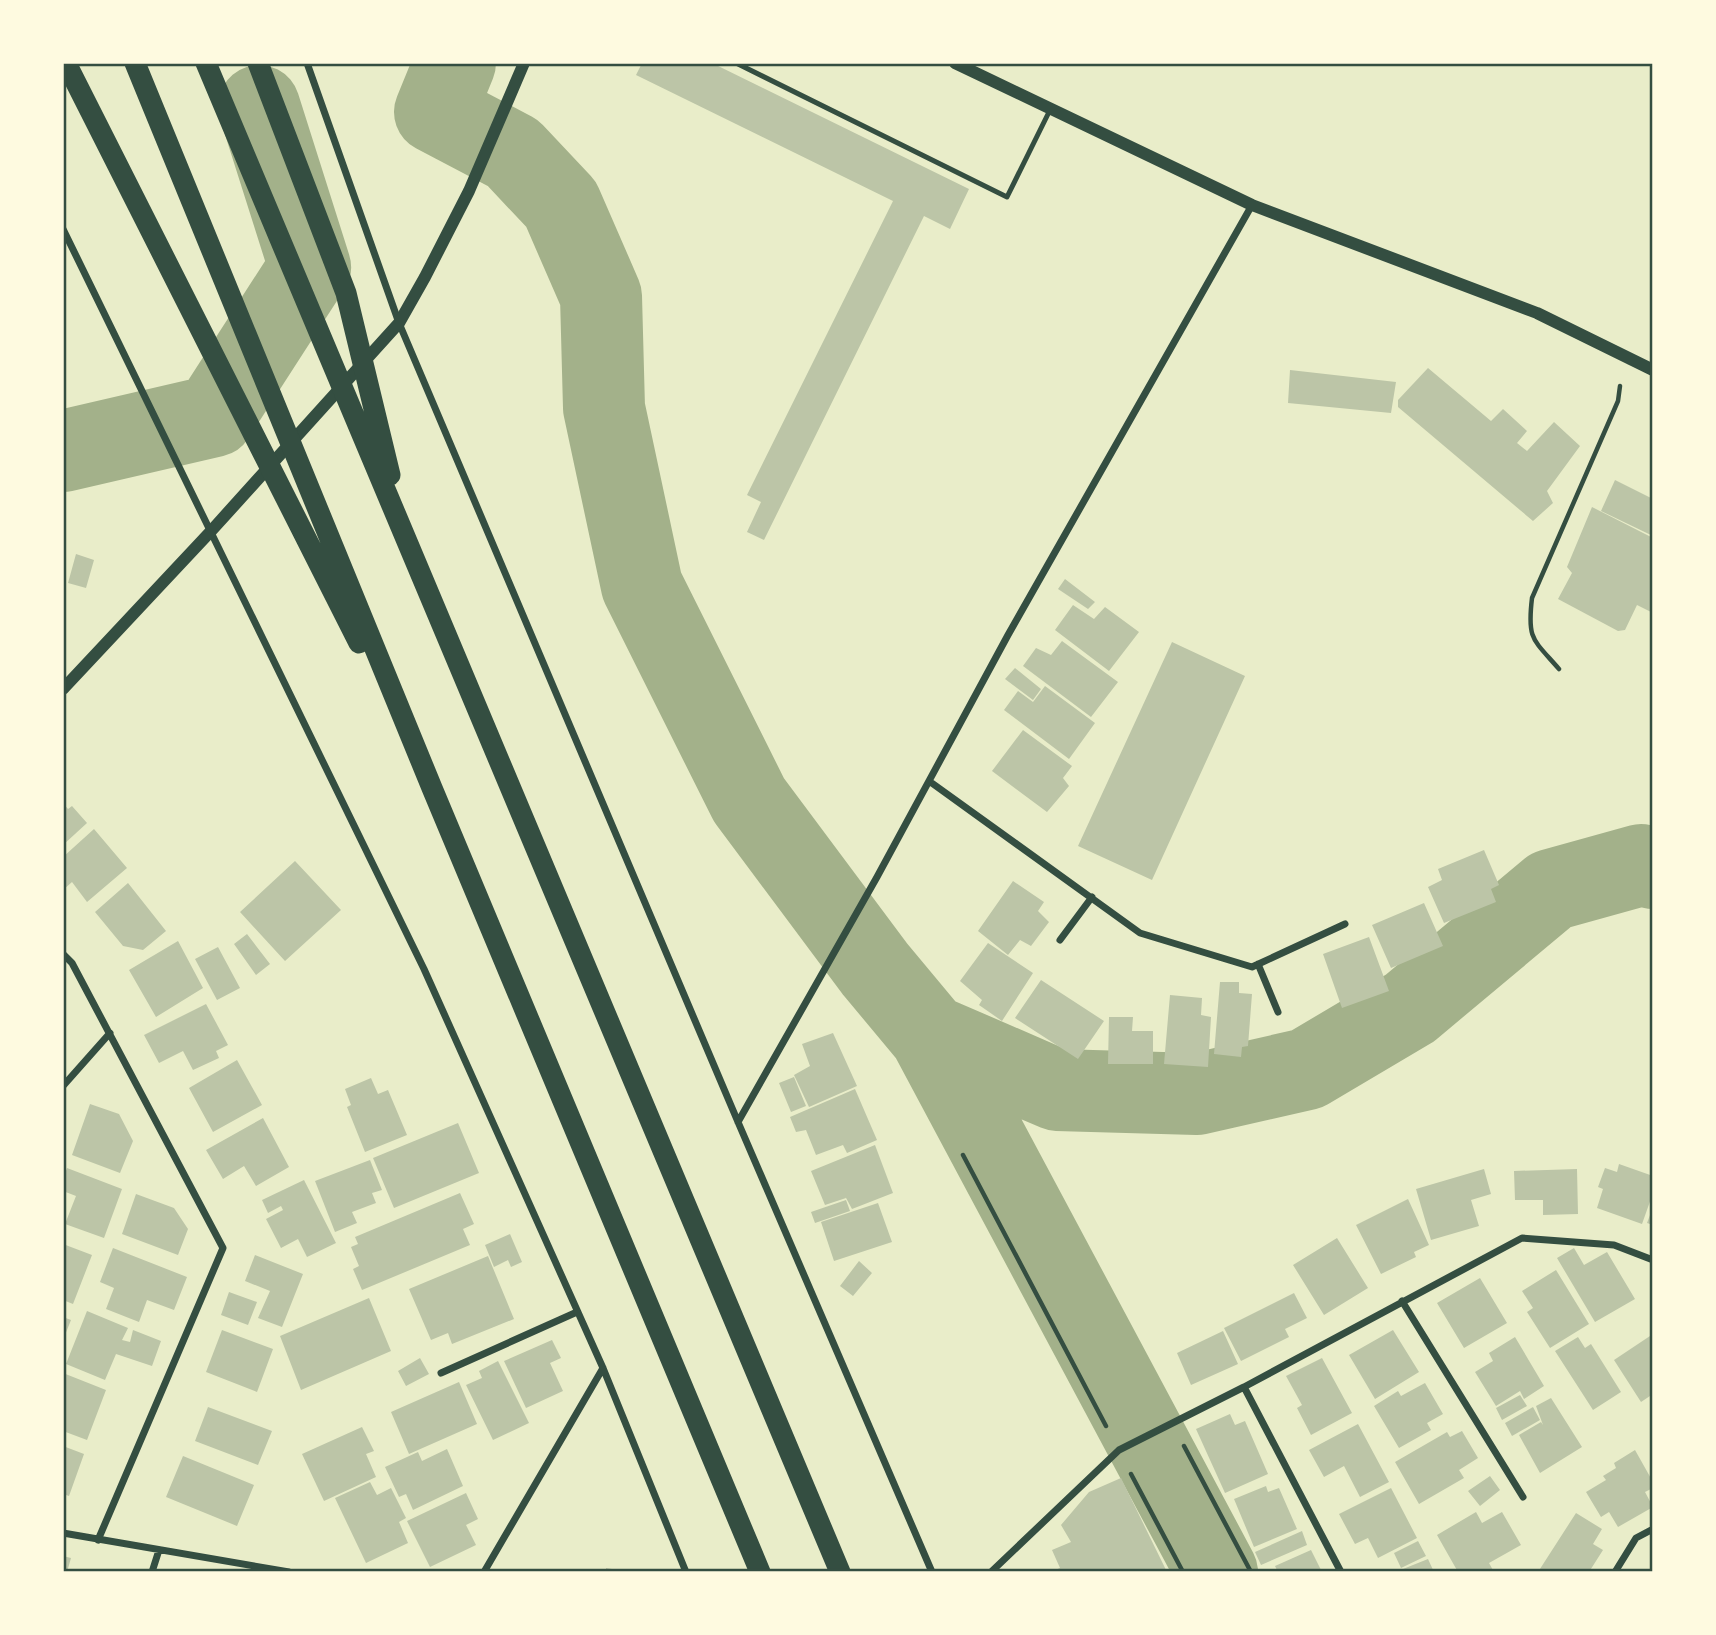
<svg xmlns="http://www.w3.org/2000/svg" width="1716" height="1635" font-family="Raleway,sans-serif">
  <style>
    .lines { fill: none; stroke-linecap: round; stroke-linejoin: round }
    .river { stroke: #a3b18a; stroke-width: 82 }
    .building { fill: #bcc5a7 }
    .path { stroke: #344e41; stroke-width: 4.5 }
    .service { stroke: #344e41; stroke-width: 5 }
    .minor { stroke: #344e41; stroke-width: 7 }
    .tertiary { stroke: #344e41; stroke-width: 12 }
    .motorway { stroke: #344e41; stroke-width: 21 }
    .neatline { fill: none; stroke: #344e41; stroke-width: 2.5 }
  </style>
  <rect width="100%" height="100%" fill="#e9edc9"/>
  <g class="lines">
    <path class="river" d="M455,63L435,112L513,153L561,204L601,296L604,408L642,586L749,800L875,969L930,1035L1057,1090L1197,1094L1307,1069L1410,1008L1551,890L1641,865L1653,868
      M63,451L214,416L310,267L259,106
      M930,1035L1217,1572"/>
  </g>
  <path class="building" d="M642,63H712L969,189L950,229L924,216L764,540L747,532L761,502L747,495L893,201L636,75Z
    M1428,368L1491,421L1503,409L1527,431L1517,443L1527,451L1554,422L1580,446L1547,491L1553,503L1533,521L1398,407V400Z
    M1290,370L1396,382L1391,413L1288,403Z
    M1615,480L1653,499V536L1601,511Z
    M1592,507L1653,538V613L1637,605L1625,630L1618,631L1558,599L1572,573L1567,567Z
    M76,554L94,560L86,588L68,583Z
    M1065,579L1095,602L1088,609L1058,589Z
    M1073,605L1094,619L1105,607L1139,632L1109,671L1055,630Z
    M1062,641L1118,682L1091,717L1023,666L1036,648L1051,655Z
    M1172,642L1245,676L1152,880L1078,846Z
    M1015,668L1041,689L1033,700L1005,679Z
    M1045,686L1095,723L1069,759L1004,710L1018,691L1033,702Z
    M1023,730L1072,766L1063,778L1069,786L1047,812L992,771Z
    M63,803L68,809L72,806L87,823L63,845Z
    M94,829L127,868L87,902L72,882L63,890V857Z
    M1484,850L1499,885L1491,889L1496,902L1444,923L1428,887L1442,880L1438,869Z
    M295,861L341,910L285,961L240,912Z
    M1013,881L1044,902L1038,911L1049,922L1031,946L1020,940L1008,955L978,931Z
    M128,883L166,931L143,950L123,946L95,912Z
    M1424,903L1443,946L1391,968L1372,925Z
    M247,934L270,964L256,975L234,944Z
    M1369,937L1389,991L1342,1008L1323,954Z
    M178,941L203,988L156,1017L129,970Z
    M988,943L1033,973L1002,1021L979,1005L982,1000L960,981Z
    M218,947L240,988L217,1000L195,959Z
    M1041,980L1104,1021L1078,1059L1015,1018Z
    M1220,982H1239V993L1252,994L1248,1046L1242,1047L1241,1057L1214,1054Z
    M1170,995L1202,998L1201,1015L1211,1017L1208,1067L1164,1064Z
    M206,1004L228,1045L216,1051L219,1058L193,1070L183,1051L159,1063L144,1035Z
    M1109,1017H1133L1132,1031H1153V1064H1108Z
    M833,1033L857,1086L809,1107L794,1075L810,1066L802,1044Z
    M237,1060L262,1105L213,1132L189,1088Z
    M794,1077L806,1106L791,1112L779,1083Z
    M371,1078L378,1094L388,1090L407,1135L365,1152L347,1107L351,1105L345,1089Z
    M855,1089L877,1140L847,1153L843,1145L816,1155L806,1130L796,1132L790,1117Z
    M90,1104L119,1114L133,1141L120,1173L72,1155Z
    M263,1118L289,1167L256,1186L244,1166L223,1179L206,1150Z
    M458,1123L479,1173L394,1208L373,1158Z
    M875,1145L893,1193L852,1209L845,1196L846,1198L825,1205L811,1171Z
    M370,1160L382,1190L372,1193L376,1203L352,1212L357,1223L335,1232L315,1181Z
    M1619,1164L1653,1176V1193L1642,1224L1597,1208L1603,1189L1598,1187L1605,1168L1617,1172Z
    M67,1168L122,1189L104,1238L65,1224L76,1196L63,1191V1179Z
    M1484,1169L1491,1194L1471,1200L1479,1226L1431,1240L1416,1189Z
    M1577,1169L1578,1214L1543,1215V1200H1515L1514,1171Z
    M304,1180L336,1243L307,1257L298,1239L281,1248L266,1219L283,1210L281,1206L268,1213L262,1200Z
    M460,1193L474,1224L463,1229L470,1245L362,1290L353,1269L359,1266L351,1247L358,1244L355,1237Z
    M136,1194L174,1208L188,1229L178,1255L122,1234Z
    M1408,1199L1429,1245L1414,1252L1416,1257L1381,1274L1356,1225Z
    M846,1200L850,1211L815,1223L811,1212Z
    M878,1203L892,1242L834,1261L821,1222Z
    M1653,1207V1225L1647,1223Z
    M510,1234L522,1262L511,1267L508,1260L494,1267L485,1245Z
    M1337,1238L1368,1288L1324,1315L1293,1265Z
    M63,1244L92,1255L73,1304L63,1300Z
    M113,1248L187,1277L174,1310L147,1300L139,1322L106,1309L114,1288L100,1282Z
    M1574,1248L1584,1265L1607,1252L1635,1299L1595,1322L1557,1258Z
    M255,1255L303,1274L282,1327L258,1318L270,1291L245,1281Z
    M488,1256L514,1319L452,1344L448,1333L431,1340L409,1289Z
    M859,1261L872,1273L853,1296L840,1286Z
    M1556,1270L1589,1324L1550,1348L1527,1312L1533,1308L1522,1291Z
    M1480,1278L1507,1323L1464,1348L1437,1303Z
    M229,1292L257,1302L248,1325L221,1315Z
    M1294,1293L1307,1318L1285,1329L1289,1337L1241,1361L1224,1328Z
    M369,1298L391,1351L301,1390L280,1336Z
    M87,1311L128,1328L122,1340L130,1342L133,1330L161,1341L152,1366L116,1354L105,1380L66,1364Z
    M63,1317L71,1320L63,1340Z
    M222,1330L273,1349L257,1392L206,1372Z
    M1393,1330L1419,1372L1375,1399L1349,1355Z
    M1223,1331L1238,1364L1191,1385L1177,1353Z
    M1653,1334V1394L1641,1402L1614,1360Z
    M1515,1337L1544,1386L1524,1399L1520,1391L1496,1406L1475,1372L1493,1361L1489,1353Z
    M1578,1337L1585,1348L1591,1344L1621,1392L1593,1410L1555,1351Z
    M552,1340L561,1358L550,1363L563,1391L526,1408L504,1361Z
    M420,1358L429,1374L406,1386L398,1371Z
    M1322,1358L1352,1413L1311,1435L1297,1408L1302,1405L1286,1376Z
    M498,1361L529,1423L493,1440L466,1385L482,1378L479,1371Z
    M63,1373L106,1390L87,1440L63,1431Z
    M459,1382L477,1424L409,1454L391,1412Z
    M1425,1383L1443,1414L1427,1423L1431,1430L1399,1448L1374,1406L1398,1391L1401,1396Z
    M1520,1395L1527,1406L1502,1420L1496,1408Z
    M1551,1398L1582,1447L1540,1473L1519,1435L1541,1422L1543,1425L1536,1406Z
    M208,1407L272,1431L258,1465L195,1441Z
    M1533,1407L1540,1420L1512,1436L1505,1423Z
    M1230,1414L1235,1425L1245,1421L1268,1474L1225,1493L1196,1429Z
    M1358,1424L1389,1482L1360,1497L1344,1466L1324,1477L1309,1450Z
    M362,1427L374,1451L366,1454L376,1477L324,1501L302,1454Z
    M1462,1431L1478,1458L1459,1470L1464,1478L1419,1504L1395,1462L1447,1432L1450,1437Z
    M63,1446L84,1454L69,1496L63,1494Z
    M447,1449L463,1486L413,1510L406,1494L399,1497L385,1467L418,1452L422,1461Z
    M1635,1450L1653,1482V1488L1645,1492L1653,1507L1618,1527L1609,1512L1601,1517L1586,1492L1606,1480L1603,1476L1616,1468L1614,1463Z
    M183,1456L254,1485L237,1526L166,1497Z
    M1490,1476L1500,1490L1480,1506L1468,1491Z
    M1121,1478L1167,1572H1050L1060,1568L1052,1550L1071,1542L1061,1525L1089,1492Z
    M370,1482L377,1495L391,1488L406,1518L399,1522L408,1543L366,1563L335,1498Z
    M1266,1486L1268,1492L1279,1488L1297,1529L1254,1547L1234,1499Z
    M1391,1488L1417,1538L1378,1558L1368,1538L1355,1544L1339,1514Z
    M466,1493L478,1519L466,1525L476,1545L430,1567L407,1521Z
    M1476,1512L1482,1523L1502,1512L1521,1545L1489,1563L1494,1572H1458L1437,1535Z
    M1576,1513L1602,1529L1593,1544L1603,1550L1589,1572H1538Z
    M1302,1531L1307,1545L1261,1565L1255,1552Z
    M1418,1541L1426,1556L1401,1568L1394,1553Z
    M1311,1550L1322,1572H1278L1275,1566Z
    M63,1556L71,1558L67,1572H63Z
    M1428,1559L1434,1572H1405L1403,1569Z
    M606,1568L624,1571V1572H606Z"/>
  <g class="lines">
    <path class="path" d="M1559,669C1533,639 1527,640 1532,598L1618,401L1620,386
      M963,1155L1106,1426
      M1184,1446L1251,1572
      M1131,1474L1183,1572"/>
    <path class="service" d="M736,63L1007,197L1050,110"/>
    <path class="minor" d="M307,63L399,323L738,1122L932,1572
      M63,229L424,969L603,1368L686,1572
      M929,781L1140,933L1252,967L1345,924
      M1060,940L1092,897
      M63,954L72,963L223,1248L98,1540
      M1258,964L1278,1012
      M63,1086L110,1033
      M738,1122L877,877L1008,635L1252,205
      M1402,1301L1523,1497
      M441,1373L577,1312
      M1244,1387L1341,1572
      M63,1533L289,1572
      M152,1572L159,1550
      M484,1572L603,1368
      M991,1572L1119,1450L1244,1387L1522,1238L1614,1245L1653,1260
      M1615,1572L1636,1538L1653,1529"/>
    <path class="tertiary" d="M955,63L1252,205L1537,313L1653,370
      M63,689L212,530L399,323L425,277L469,191L524,63"/>
    <path class="motorway" d="M66,63L359,643
      M135,63L432,788L760,1572
      M206,63L840,1572
      M258,63L346,293L390,475"/>
  </g>
  <rect width="1716" height="1635" fill="none" stroke="#fefae0" stroke-width="130"/>
  <rect x="65" y="65" width="1586" height="1505" class="neatline"/>
</svg>
